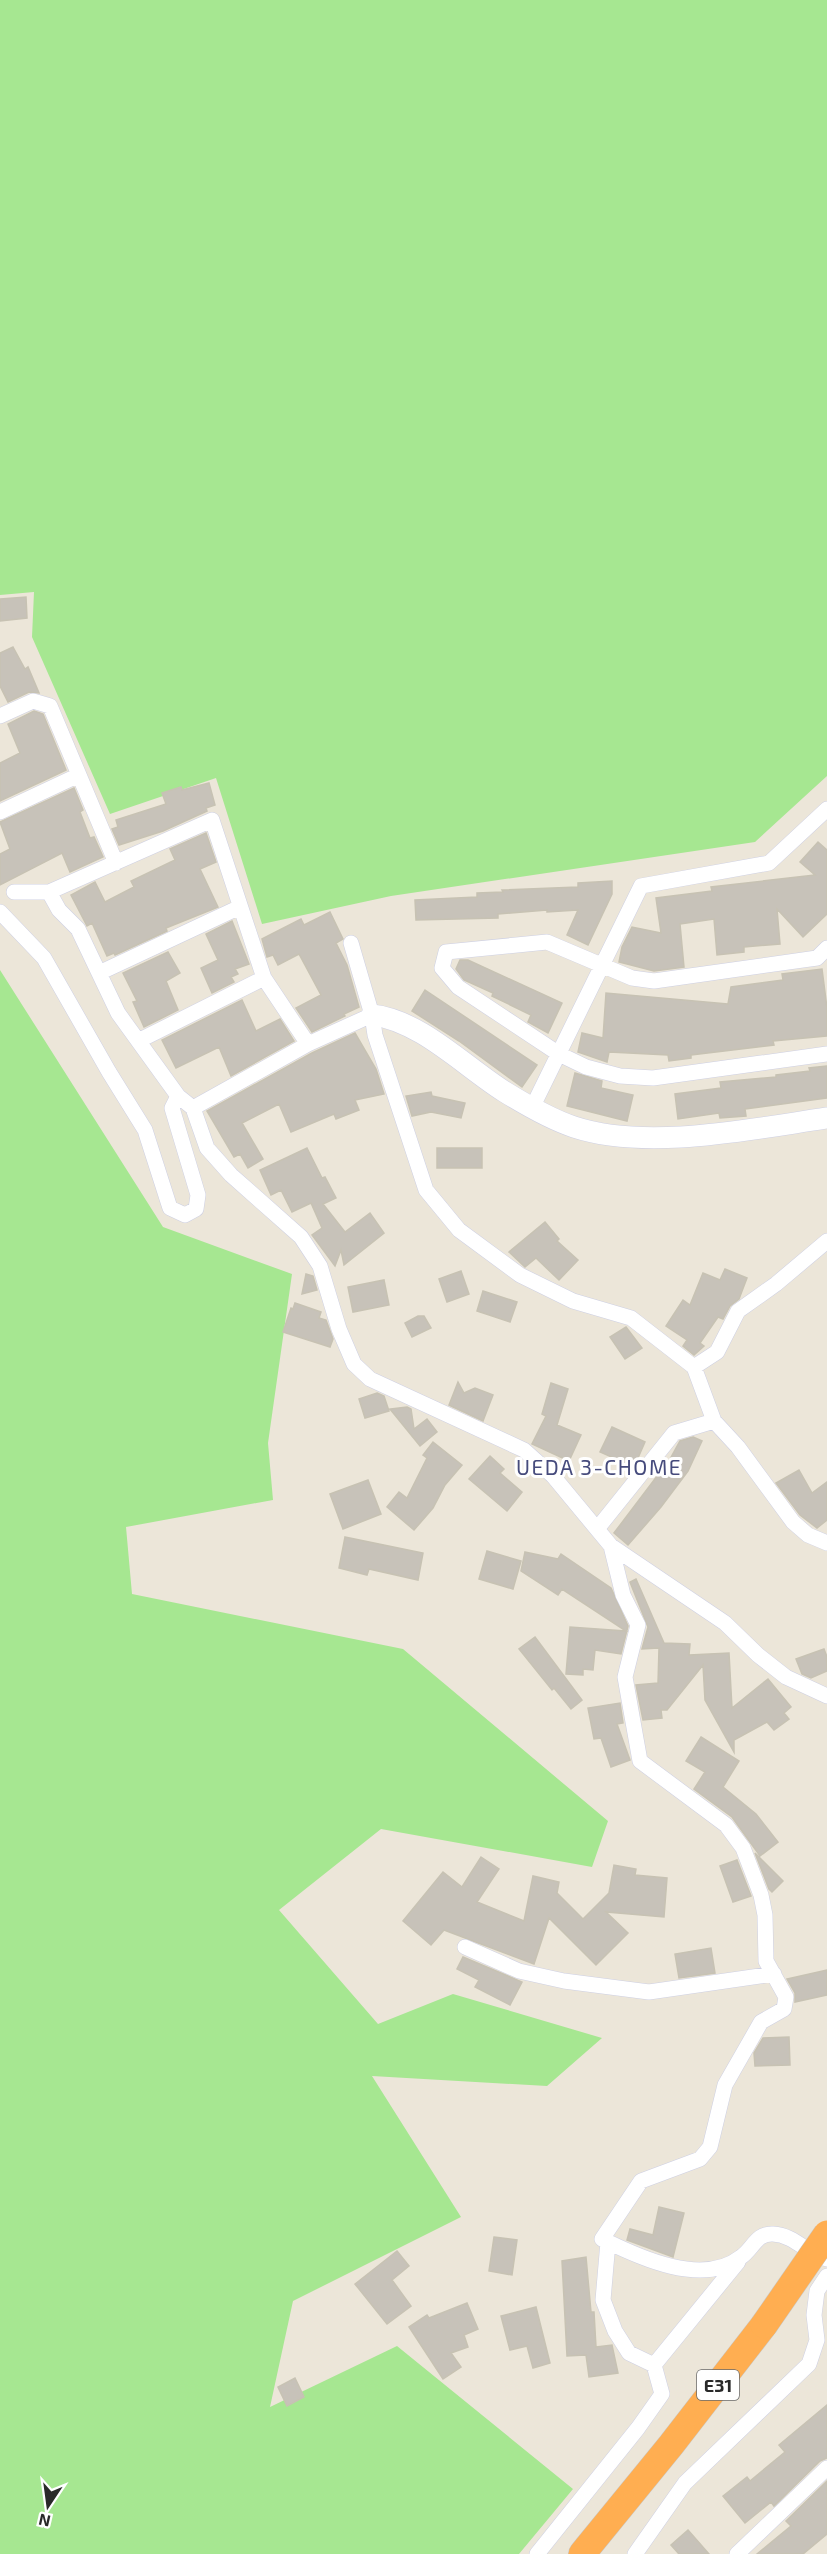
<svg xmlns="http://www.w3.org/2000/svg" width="827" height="2554" font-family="'Exo 2',sans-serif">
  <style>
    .green { fill: #a6e791 }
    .building { fill: #c7c2b9; stroke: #c7c2b3; stroke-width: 1.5 }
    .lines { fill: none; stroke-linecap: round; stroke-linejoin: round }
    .street-casing { stroke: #ced0e3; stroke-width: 16 }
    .secondary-casing { stroke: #ced0e3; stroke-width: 22 }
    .highway-casing { stroke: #c7c7c7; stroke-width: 28 }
    .street { stroke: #fff; stroke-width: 15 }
    .secondary { stroke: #fff; stroke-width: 21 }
    .highway { stroke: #ffae51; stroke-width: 27 }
    .highway-bridge-casing { stroke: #c7c7c7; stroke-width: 28; stroke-linecap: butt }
    .highway-bridge { stroke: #ffae51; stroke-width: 27 }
    .labels { text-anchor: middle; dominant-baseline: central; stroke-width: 6; stroke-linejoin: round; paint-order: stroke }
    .shield { fill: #fff; stroke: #696969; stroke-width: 1.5 }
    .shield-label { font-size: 18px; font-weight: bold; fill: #292929 }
    .neighbourhood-label { font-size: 21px; letter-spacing: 1.5px; fill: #464b7c; stroke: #fff }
  </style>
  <rect width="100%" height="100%" fill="#ece6d9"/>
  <path class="green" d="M0,0H827V776L755,842L391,896L262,924L216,778L110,814L32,637L34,592L0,595Z
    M0,970L163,1227L292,1274L268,1443L273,1500L126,1527L132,1594L403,1649L608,1821L592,1867L381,1829L279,1910L378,2024L453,1994L602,2038L547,2086L372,2076L461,2217L293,2301L270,2407L397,2346L573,2489L519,2554H0Z"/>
  <path class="building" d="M26,597L27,618L0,621V599Z
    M13,647L25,669L28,667L39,693L29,692L8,702L0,686V653Z
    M34,711L43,714L66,770L0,801V763L20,753L8,724Z
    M209,783L215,805L206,808L207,811L163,831L119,845L112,829L118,827L116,820L166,804L162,793L181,787L182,790Z
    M74,788L83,810L80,812L90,838L94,837L103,857L70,872L62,853L0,885V854L10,849L0,822Z
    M206,833L216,862L200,869L218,907L166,928L167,931L115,955L114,953L107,956L92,923L87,926L71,895L95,882L105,902L134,887L131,881L175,860L170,849Z
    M818,842L827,850V914L803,937L777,909L780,944L744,947V952L717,955L714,919L680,924L684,967L654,971L619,962L622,947L632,927L661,933L656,898L712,891L711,887L815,875L800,862Z
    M612,881V894L588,945L567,935L578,910L547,912V910L498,914V918L416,920L415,900L477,897V893L503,892L502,890L578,887V883Z
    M330,912L343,939L336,943L347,965L359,1007L344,1014L345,1016L312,1032L296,1008L321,995L299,954L278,965L273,955L267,957L262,939L301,919L304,925Z
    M232,921L249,964L235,969L238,974L231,977L234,982L212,993L201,968L218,960L206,934Z
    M168,952L180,973L166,981L178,1010L144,1027L133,1002L137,1001L123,973Z
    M460,960H468L562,1003L548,1033L528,1022L531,1015L492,996L493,993L464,980L456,969Z
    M822,969L827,1008V1036L773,1041L774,1045L691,1055V1058L669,1061L668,1055L609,1052L607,1062L578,1052L582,1033L603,1038L606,993L728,1004L731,987L783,980L782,974Z
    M425,990L537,1065L522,1087L459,1041L412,1011Z
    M242,1000L256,1031L280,1019L294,1041L231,1076L219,1047L176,1068L162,1040Z
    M355,1033L376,1069L384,1094L355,1100L359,1110L336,1119L334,1114L291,1132L279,1104L242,1123L263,1159L248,1168L240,1154L234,1157L207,1111L312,1053Z
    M827,1066V1098L745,1109L746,1116L720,1118L719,1113L678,1119L675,1094L721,1088L720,1082L776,1077V1075L810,1071L809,1068Z
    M575,1073L602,1081L601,1088L633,1095L627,1121L567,1106Z
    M431,1092L432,1096L465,1103L461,1118L431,1112L412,1116L406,1096Z
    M307,1148L322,1178L325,1177L336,1198L323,1204L345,1232L370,1213L384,1233L344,1265L341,1250L335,1266L312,1235L322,1228L311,1203L292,1212L281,1190L271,1195L260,1170Z
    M437,1148H482V1168H437Z
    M545,1222L559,1239L557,1241L578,1260L559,1280L536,1258L525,1267L509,1252Z
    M725,1269L747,1278L739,1299L730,1306L723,1319L718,1317L700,1343L704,1346L694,1355L683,1346L687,1340L666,1326L683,1300L690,1305L703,1273L720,1280Z
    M461,1271L469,1294L447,1302L439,1279Z
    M306,1274L313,1276L317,1290L302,1294Z
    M384,1280L389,1305L353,1312L348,1287Z
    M483,1291L517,1302L510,1322L477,1311Z
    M295,1303L321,1312L319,1318L326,1320L333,1339L330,1347L283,1332L291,1308L293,1309Z
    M418,1316H424L431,1328L412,1337L405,1323Z
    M626,1327L642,1348L625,1359L610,1337Z
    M458,1382L464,1393L475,1388L493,1395L483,1421L449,1405Z
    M551,1383L568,1389L557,1425L581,1435L569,1461L532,1444L546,1416L542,1414Z
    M377,1393L384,1396L389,1411L365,1418L359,1399Z
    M407,1407L411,1409L414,1429L427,1419L437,1432L420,1446L390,1409Z
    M612,1427L645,1442L634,1467L600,1452Z
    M693,1437L702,1441L688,1471L661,1507L628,1545L614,1533L670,1459L680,1441Z
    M433,1442L462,1465L445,1485L433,1508L414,1530L387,1507L399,1492L407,1498L427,1458L423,1455Z
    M490,1456L504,1469L500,1473L522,1492L507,1511L469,1479Z
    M799,1470L812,1493L827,1482V1520L817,1528L800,1515L776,1483Z
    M368,1480L381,1514L343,1529L330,1494Z
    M345,1537L423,1553L418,1580L369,1569L367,1575L339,1568Z
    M487,1551L521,1561L513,1589L479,1579Z
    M525,1552L558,1559L561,1554L611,1588L628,1626L621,1654L595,1650L593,1670L583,1669V1675L566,1674L570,1627L626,1631L562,1589L558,1595L521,1571Z
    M636,1579L664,1643L690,1644L689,1655L729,1653L732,1708L768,1679L791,1707L784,1713L789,1719L774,1730L767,1722L734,1740V1752L705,1700L703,1665L667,1710H661L662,1718L643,1720L636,1685L658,1683L659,1648L642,1649L648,1627L630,1582Z
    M535,1637L582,1700L571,1709L554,1688L552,1690L519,1649Z
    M824,1649L827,1657V1671L811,1678L802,1674L796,1659Z
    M620,1703L623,1723L617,1724L630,1760L611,1767L601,1738L594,1739L588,1708Z
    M701,1737L739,1761L723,1787L756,1814L778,1842L760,1856L732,1817L694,1789L705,1772L686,1761Z
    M755,1853L783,1881L772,1892L769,1889Z
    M481,1857L499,1869L477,1902L524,1921L533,1876L559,1882L557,1893L583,1919L609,1893L614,1865L636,1869L635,1875L667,1878L664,1917L606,1912L628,1933L596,1965L549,1918L534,1964L444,1930L431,1945L403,1921L443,1872L462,1887Z
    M737,1860L751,1896L733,1902L720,1866Z
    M711,1948L715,1973L679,1978L675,1954Z
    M463,1957L522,1982L510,2005L475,1987L479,1980L457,1969Z
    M827,1970V1995L795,2002V1993L787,1979Z
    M789,2037L790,2065L755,2066L754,2053L763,2038Z
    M659,2207L684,2213L673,2257L627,2240L630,2229L653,2235Z
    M494,2237L517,2240L512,2275L489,2271Z
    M397,2251L409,2266L392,2280L411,2306L387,2324L355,2284Z
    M586,2257L591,2312H594L596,2347L612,2345L618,2373L589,2377L586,2355L567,2356L562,2261Z
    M467,2303L478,2329L464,2335L468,2347L451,2353L461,2367L443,2379L409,2327L427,2315L429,2318Z
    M536,2307L550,2363L533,2368L527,2346L510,2350L501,2316Z
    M295,2378L304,2397L287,2406L278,2387Z
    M827,2405V2458L820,2461L774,2506L771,2502L745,2523L723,2496L747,2477L750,2481L785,2452L779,2445Z
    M827,2481V2534L803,2554H757L791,2526L786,2521Z
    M688,2530L709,2554H679L671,2545Z"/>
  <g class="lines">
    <defs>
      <path id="street" d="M0,716L33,701L50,706L116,863
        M0,812L79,775
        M14,892H49L212,820L264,978L308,1044
        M49,892L59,910L78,929L118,1013L178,1096
        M0,912L44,958L109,1072L145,1130L170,1208L185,1215L196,1209L198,1195L172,1108L178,1096L193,1108L308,1044L372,1015
        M351,943L372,1015L375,1035L426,1190L459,1230L520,1275L573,1301L631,1318L694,1367L714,1421L738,1447L793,1522L808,1535L827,1543
        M827,948L817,958L654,981L632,978L547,942L446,952L442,968L458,987L559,1054L586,1067L620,1076L653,1078L827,1054
        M99,973L240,907
        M138,1041L264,978
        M193,1108L207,1148L231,1175L301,1237L320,1266L339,1329L354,1364L370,1379L524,1450L553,1476L611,1546L725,1623L758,1655L786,1677L827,1696
        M532,1108L641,886L769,863L827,809
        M694,1367L717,1352L738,1311L776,1284L827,1241
        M597,1529L674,1433L714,1421
        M611,1546L623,1595L638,1625L625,1677L640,1761L726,1825L743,1848L761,1895L765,1915L766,1961L786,1997L784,2009L761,2022L725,2085L710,2147L700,2159L641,2181L602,2239C640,2258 703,2287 741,2257C753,2249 756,2233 773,2234C795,2235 808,2255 827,2259
        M465,1947L519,1971L564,1981L649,1992L774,1974
        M608,2242L603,2300L615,2331L629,2353L654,2365
        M537,2554L638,2428L662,2394L654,2365L738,2262
        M635,2554L685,2483L809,2364L817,2340L814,2315L817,2291L827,2276
        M737,2554L827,2468"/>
      <path id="secondary" d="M372,1015C420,1020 465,1067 505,1092C526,1105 550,1119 574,1127C647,1151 751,1129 827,1118"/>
      <path id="highway" d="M582,2554L671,2445L764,2325"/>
    </defs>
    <use href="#street" class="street-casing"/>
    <use href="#secondary" class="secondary-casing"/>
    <use href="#highway" class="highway-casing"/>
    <use href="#street" class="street"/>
    <use href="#secondary" class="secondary"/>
    <use href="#highway" class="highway"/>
    <defs>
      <path id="highway-bridge" d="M764,2325L827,2234"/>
    </defs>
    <use href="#highway-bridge" class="highway-bridge-casing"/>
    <use href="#highway-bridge" class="highway-bridge"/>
  </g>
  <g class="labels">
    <rect class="shield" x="697" y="2370" width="42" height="30" rx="4.5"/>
    <g class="shield-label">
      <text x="718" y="2385">E31</text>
    </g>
    <g class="neighbourhood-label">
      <text x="599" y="1466">UEDA 3-CHOME</text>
    </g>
  </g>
  <g transform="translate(48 2506) rotate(193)" stroke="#ffffff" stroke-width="4.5" paint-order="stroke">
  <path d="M0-4.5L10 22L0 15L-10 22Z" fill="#292929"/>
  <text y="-9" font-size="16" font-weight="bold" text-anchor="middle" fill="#292929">N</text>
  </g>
</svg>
